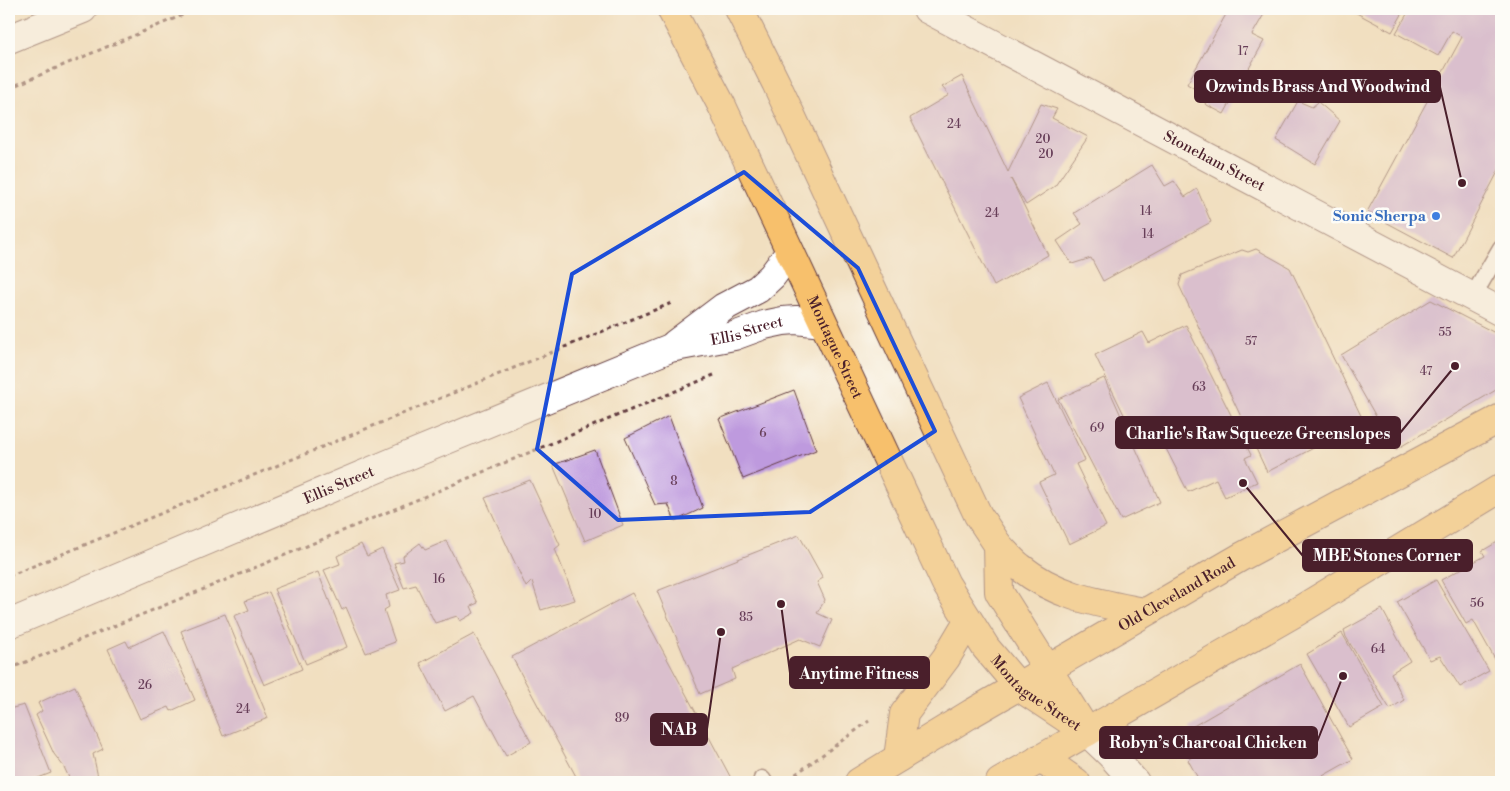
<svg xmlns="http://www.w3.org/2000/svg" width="1510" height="791" font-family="'Libre Bodoni',serif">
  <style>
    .building { fill: #be9ade }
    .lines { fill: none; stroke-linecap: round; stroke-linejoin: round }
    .service-casing { stroke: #633c41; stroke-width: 19 }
    .minor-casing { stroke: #633c41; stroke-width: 30 }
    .primary-casing { stroke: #633c41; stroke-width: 30 }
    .trunk-casing { stroke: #633c41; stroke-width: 30 }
    .path { stroke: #633c41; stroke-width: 3; stroke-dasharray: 4 4; stroke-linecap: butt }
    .service { stroke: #fff; stroke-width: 16 }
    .minor { stroke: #fff; stroke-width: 28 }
    .primary { stroke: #f7c06c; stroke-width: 28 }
    .trunk { stroke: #f7c06c; stroke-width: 28 }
    .marked { fill: none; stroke: #1d4ed8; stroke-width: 4; stroke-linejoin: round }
    .shop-dot { fill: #3f7fe0; stroke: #fdfcf7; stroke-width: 2 }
    .labels { text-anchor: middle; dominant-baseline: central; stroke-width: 5; stroke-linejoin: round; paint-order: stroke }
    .number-label { font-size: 12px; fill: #673e58 }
    .street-label { font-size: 15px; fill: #4a1f2b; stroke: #fdfcf7 }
    .shop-label { font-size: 15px; font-weight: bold; fill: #366cbe; stroke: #fdfcf7; text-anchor: end }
    .leader { fill: none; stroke: #4a1f2b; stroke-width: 2 }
    .callout-dot { fill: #4a1f2b; stroke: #fdfcf7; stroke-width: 2 }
    .callout { fill: #4a1f2b; stroke: #4a1f2b; stroke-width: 2 }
    .callout-label { font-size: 16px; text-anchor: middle; font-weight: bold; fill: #fff }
  </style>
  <rect width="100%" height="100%" fill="#fdfcf7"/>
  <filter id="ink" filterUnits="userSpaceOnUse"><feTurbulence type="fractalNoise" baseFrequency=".02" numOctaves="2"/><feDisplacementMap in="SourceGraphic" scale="10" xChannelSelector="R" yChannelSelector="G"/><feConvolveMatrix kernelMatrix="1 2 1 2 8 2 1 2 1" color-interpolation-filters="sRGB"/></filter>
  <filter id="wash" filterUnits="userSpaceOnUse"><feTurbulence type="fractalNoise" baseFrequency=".0096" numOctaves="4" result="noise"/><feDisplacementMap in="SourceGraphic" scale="20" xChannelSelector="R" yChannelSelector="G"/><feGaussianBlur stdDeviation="1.12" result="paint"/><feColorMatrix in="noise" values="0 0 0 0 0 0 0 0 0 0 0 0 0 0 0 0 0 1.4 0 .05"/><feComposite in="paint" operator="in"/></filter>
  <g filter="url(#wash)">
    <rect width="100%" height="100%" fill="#f1dfc0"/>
    <g id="blocks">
      <path class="building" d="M1229,9H1267L1252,35L1264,41L1224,114L1205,104L1208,97L1187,84Z
        M1349,9H1405L1392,32Z
        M1410,9H1501V166L1453,258L1367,212L1462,37L1452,31L1438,56L1396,33Z
        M962,76L1008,172L1041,104L1057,109L1052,118L1088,137L1055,186L1026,205L1011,179L1048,255L994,286L910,118L949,95L942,87Z
        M1298,101L1312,107L1318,102L1340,121L1315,164L1276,140Z
        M1152,165L1165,186L1174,181L1185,197L1197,189L1211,222L1103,281L1091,258L1072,264L1057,241L1082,224L1074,213Z
        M1256,249L1290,268L1364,422L1267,472L1179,285L1182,275L1242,250L1248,252Z
        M1431,300L1501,336V387L1395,450L1341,355Z
        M1186,325L1251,455L1245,458L1257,482L1225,497L1216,479L1188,492L1153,423L1133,433L1095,355L1143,332L1149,343Z
        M1104,378L1160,502L1121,520L1058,399Z
        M1048,383L1085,460L1076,464L1106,526L1069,544L1039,482L1054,475L1018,398Z
        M794,390L816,450L743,479L719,419Z
        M669,416L703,508L675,521L668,504L655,505L625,438Z
        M595,450L623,525L585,541L553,465Z
        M530,480L560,545L555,549L575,600L541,610L532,581L526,587L485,498Z
        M799,535L823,578L817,582L825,600L817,613L832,620L820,647L800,639L732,669L735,679L700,694L657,591Z
        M1501,540V670L1473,620L1466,624L1441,580L1485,556L1482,551Z
        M446,541L478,603L471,606L474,613L460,621L457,616L435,623L416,585L404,588L394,563L404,561L403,556L420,543L425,550Z
        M361,544L367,556L382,549L400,590L386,595L389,607L384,610L395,642L366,653L346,607L342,610L324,570L340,564L337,556Z
        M318,572L347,647L306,664L274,589Z
        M1436,580L1489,671L1460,687L1440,656L1430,660L1397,602Z
        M269,592L302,669L264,685L234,616L249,610L245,601Z
        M632,593L732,780L728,782H579L512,657Z
        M1382,609L1410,661L1391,673L1404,700L1390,709L1346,637L1344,630Z
        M225,614L268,718L223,736L181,631Z
        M164,631L195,700L171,711L169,707L140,719L108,649L126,641L129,647Z
        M1342,633L1384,707L1349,727L1307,654Z
        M474,634L531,742L506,756L474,696L445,711L420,663Z
        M1300,664L1353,759L1312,782H1200L1188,760L1196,753L1199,740L1190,728Z
        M75,686L103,749L93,754L98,777L87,782H71L64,767L54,754L36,715L42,711L38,703Z
        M24,705L51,773L28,782H9V709Z"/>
    </g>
  </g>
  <g filter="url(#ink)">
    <use href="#blocks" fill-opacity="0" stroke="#633c41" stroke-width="1"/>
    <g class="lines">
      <defs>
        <path id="service" d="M1473,296L1501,248
          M762,779L764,782"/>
        <g id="minor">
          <path id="s1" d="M927,9L1501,312"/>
          <path d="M9,39L83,9"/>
          <path d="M675,344L724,307L758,289L772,276L790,252"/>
          <path id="s2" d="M9,624L400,459L670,348L734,336L764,325L783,321L796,320L823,323"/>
          <path d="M1087,732L1111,755L1135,782"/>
        </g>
        <g id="primary">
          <path id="s3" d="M671,9L722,106L946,584L986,648L1019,687L1087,732"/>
          <path d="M739,9L776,83L978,515L998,545L999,592L1082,724"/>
        </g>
        <g id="trunk">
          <path d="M998,545C1005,552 1012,561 1020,567C1057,597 1099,603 1144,612"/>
          <path d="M898,758L904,714L946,658L968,621"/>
          <path d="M1039,759L1059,770L1076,782"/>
          <path id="s4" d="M859,782L972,713L1241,557L1501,418"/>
          <path d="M1000,782L1298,611L1501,488"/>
        </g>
      </defs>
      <use href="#service" class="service-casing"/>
      <use href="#minor" class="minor-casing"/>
      <use href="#primary" class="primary-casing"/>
      <use href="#trunk" class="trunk-casing"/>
      <path class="path" d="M9,88L197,9
        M9,576L674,302
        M9,669L209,587L714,375
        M789,779L869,721"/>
      <use href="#service" class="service"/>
      <use href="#minor" class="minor"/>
      <use href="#primary" class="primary"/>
      <use href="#trunk" class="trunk"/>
    </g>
  </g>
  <path d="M0 0H1510V791H0ZM744,172L858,268L935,431L810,512L618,520L537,449L572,274Z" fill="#f1dfc0" fill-opacity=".55" fill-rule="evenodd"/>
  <path class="marked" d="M744,172L858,268L935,431L810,512L618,520L537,449L572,274Z"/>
  <circle class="shop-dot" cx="1436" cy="216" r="5"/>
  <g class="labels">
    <g class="number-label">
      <text x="1243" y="51">17</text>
      <text x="954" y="124">24</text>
      <text x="1043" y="139">20</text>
      <text x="1046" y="154">20</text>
      <text x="1146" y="211">14</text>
      <text x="992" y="213">24</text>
      <text x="1148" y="234">14</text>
      <text x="1445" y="332">55</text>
      <text x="1251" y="341">57</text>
      <text x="1426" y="371">47</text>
      <text x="1199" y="387">63</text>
      <text x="1097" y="428">69</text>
      <text x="763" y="433">6</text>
      <text x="674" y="481">8</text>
      <text x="595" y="514">10</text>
      <text x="439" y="579">16</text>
      <text x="1477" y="603">56</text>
      <text x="746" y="617">85</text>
      <text x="1378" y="649">64</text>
      <text x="145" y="685">26</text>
      <text x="243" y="709">24</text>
      <text x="622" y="718">89</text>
    </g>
    <g class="street-label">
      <text stroke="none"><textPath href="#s1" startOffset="325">Stoneham Street</textPath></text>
      <text stroke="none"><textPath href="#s2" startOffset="795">Ellis Street</textPath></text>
      <text stroke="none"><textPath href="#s3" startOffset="376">Montague Street</textPath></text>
      <text stroke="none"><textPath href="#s2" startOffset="358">Ellis Street</textPath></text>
      <text stroke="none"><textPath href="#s4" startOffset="369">Old Cleveland Road</textPath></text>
      <text stroke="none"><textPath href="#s3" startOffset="781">Montague Street</textPath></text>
    </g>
    <g class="shop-label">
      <text x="1426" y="216">Sonic Sherpa</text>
    </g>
  </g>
  <path class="leader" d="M1462 183L1440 87M1455 366L1400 433M1243 483L1303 556M781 604L790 673M721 632L707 729M1343 676L1317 742"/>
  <g class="callout-dot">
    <circle cx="1462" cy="183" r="5"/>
    <circle cx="1455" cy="366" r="5"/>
    <circle cx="1243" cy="483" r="5"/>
    <circle cx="781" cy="604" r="5"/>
    <circle cx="721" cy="632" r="5"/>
    <circle cx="1343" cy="676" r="5"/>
  </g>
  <g class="callout">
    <rect x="1195" y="71" width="245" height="31" rx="5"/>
    <rect x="1116" y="417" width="284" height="31" rx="5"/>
    <rect x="1303" y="540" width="169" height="31" rx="5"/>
    <rect x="790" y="657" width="139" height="31" rx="5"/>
    <rect x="651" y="714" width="56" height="31" rx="5"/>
    <rect x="1100" y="727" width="217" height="31" rx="5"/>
  </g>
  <g class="callout-label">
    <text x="1318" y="92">Ozwinds Brass And Woodwind</text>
    <text x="1258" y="439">Charlie's Raw Squeeze Greenslopes</text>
    <text x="1387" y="561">MBE Stones Corner</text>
    <text x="859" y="679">Anytime Fitness</text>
    <text x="679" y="735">NAB</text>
    <text x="1208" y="748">Robyn’s Charcoal Chicken</text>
  </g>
  <rect width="1510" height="791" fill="none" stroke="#fdfcf7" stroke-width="30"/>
</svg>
